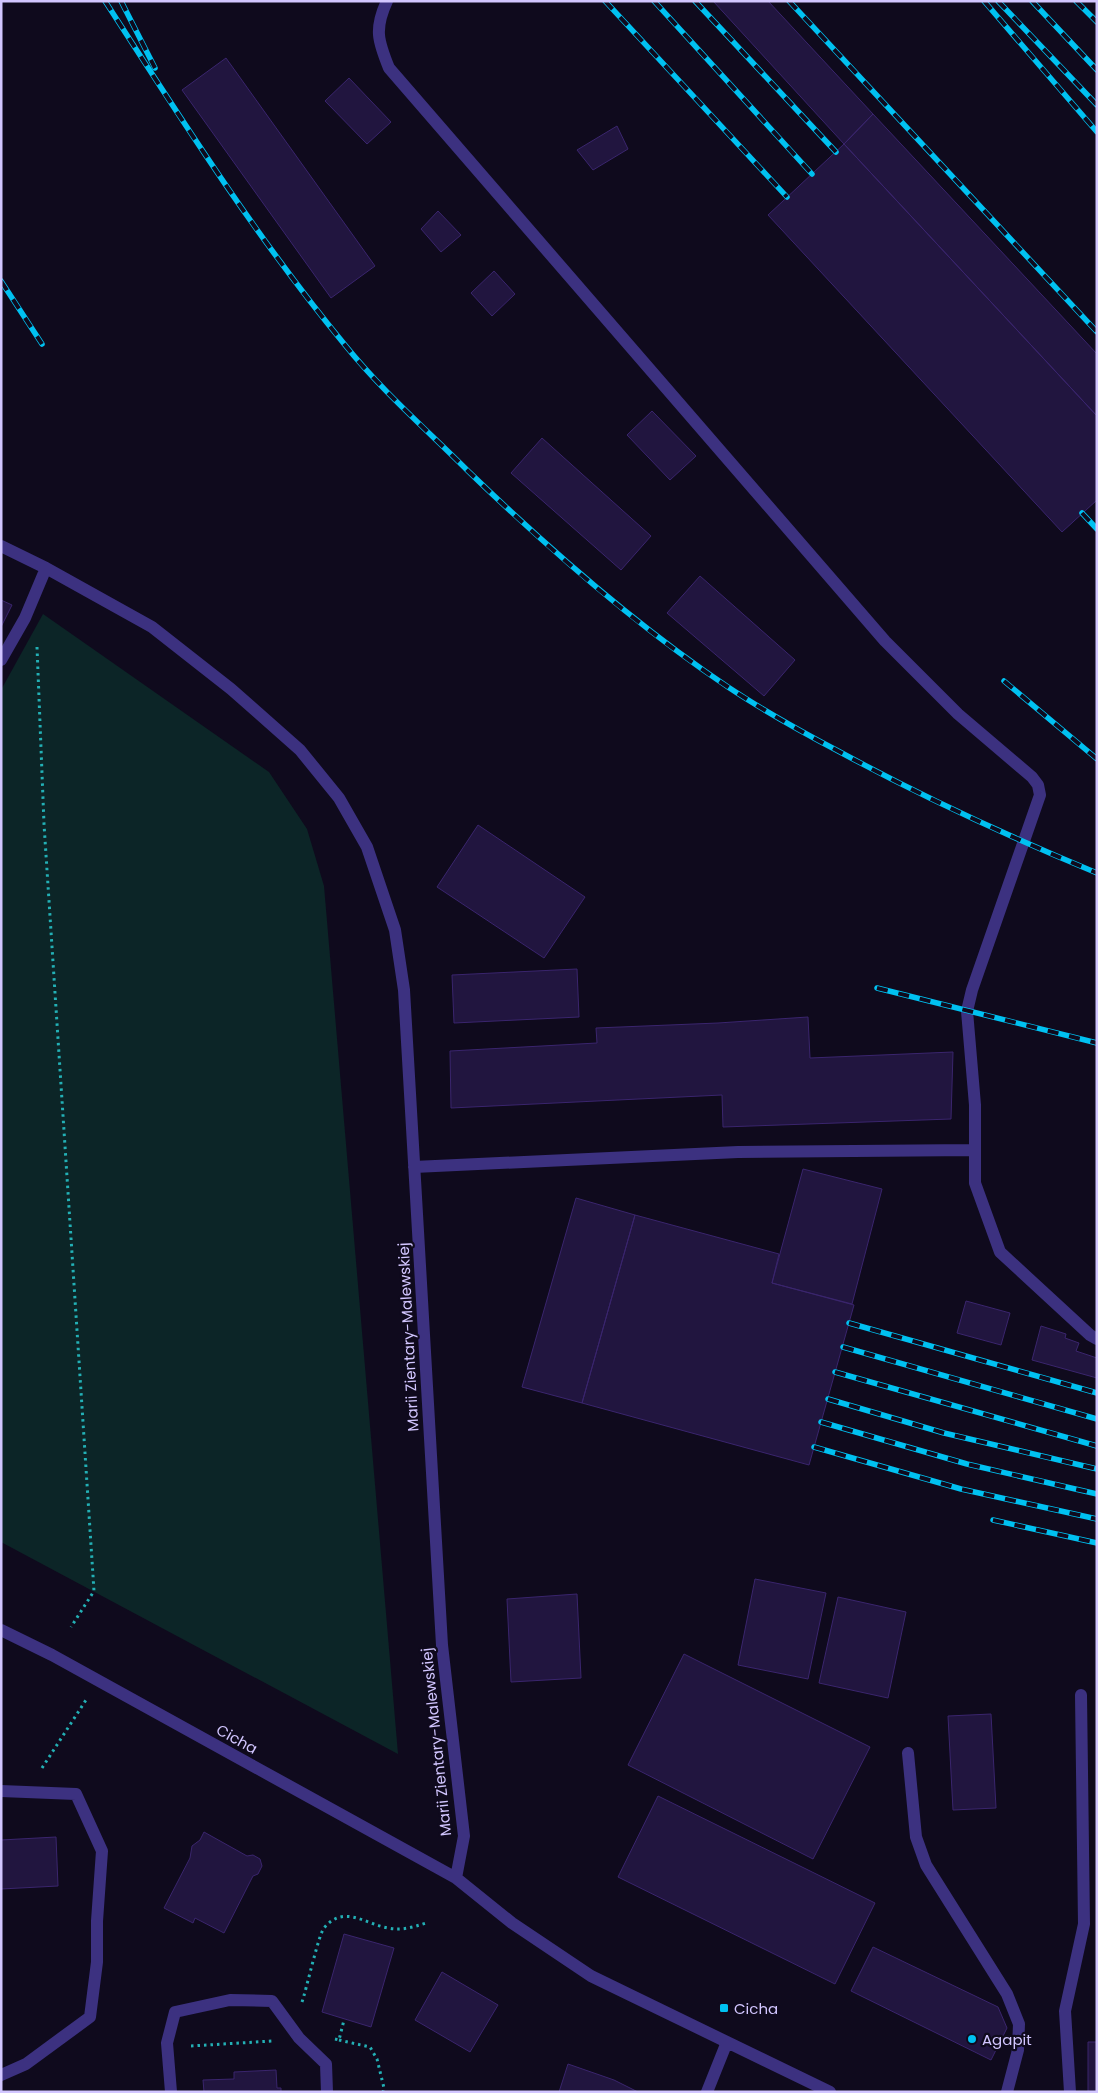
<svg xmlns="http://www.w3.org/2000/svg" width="1098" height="2093" font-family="Poppins,sans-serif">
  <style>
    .green { fill: #0c2527 }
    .building { fill: #21153f; stroke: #3a256d }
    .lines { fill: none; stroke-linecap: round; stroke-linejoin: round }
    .path { stroke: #23b0b5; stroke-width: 3; stroke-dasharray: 2.5 4; stroke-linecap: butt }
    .minor { stroke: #3c3180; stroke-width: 12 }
    .rail-casing { stroke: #00c1f1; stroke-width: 5.5 }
    .rail { stroke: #0f0a1d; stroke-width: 4; stroke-dasharray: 11; stroke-linecap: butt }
    .poi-dot { fill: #00c1f1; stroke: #0f0a1d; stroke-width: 2 }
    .labels { text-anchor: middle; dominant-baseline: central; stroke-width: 4.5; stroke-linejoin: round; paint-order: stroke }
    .street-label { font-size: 15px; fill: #d2c6ff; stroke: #0f0a1d }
    .poi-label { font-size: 15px; fill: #d2c6ff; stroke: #0f0a1d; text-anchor: start }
  </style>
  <rect width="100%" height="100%" fill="#0f0a1d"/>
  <path class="green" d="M43,614L269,772L307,829L324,886L398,1754L1,1542V690Z"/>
  <path class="building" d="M713,1H768L873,114L844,144Z
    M226,58L375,266L331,298L182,90Z
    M349,78L391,122L367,144L325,101Z
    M873,114L1097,354V416L844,144Z
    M617,126L628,149L593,170L577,150Z
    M844,144L1097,416V500L1062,532L768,215Z
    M438,211L461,235L441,252L421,229Z
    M494,271L515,294L492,316L471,293Z
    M652,411L696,456L670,480L627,435Z
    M542,438L651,536L621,570L511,473Z
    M700,576L795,660L764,696L667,613Z
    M1,600L12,605L1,627Z
    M478,825L585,897L544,958L437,887Z
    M577,969L579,1017L454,1023L452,975Z
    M808,1017L810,1058L953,1052L951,1119L723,1127L722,1095L451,1108L450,1051L597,1043L596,1028L718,1023Z
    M803,1169L882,1189L852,1304L772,1283Z
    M576,1198L635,1215L582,1403L522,1387Z
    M635,1215L779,1254L772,1283L854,1305L809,1465L582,1403Z
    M966,1301L1010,1313L1001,1345L957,1333Z
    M1041,1326L1066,1334L1065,1338L1079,1343L1076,1351L1097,1358V1378L1032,1360Z
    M755,1579L826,1593L808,1679L738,1665Z
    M577,1594L581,1678L511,1682L507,1599Z
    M838,1597L906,1612L888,1698L819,1683Z
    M684,1654L870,1747L813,1859L628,1765Z
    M991,1714L996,1808L953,1810L948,1716Z
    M658,1796L875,1903L835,1984L618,1877Z
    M204,1832L247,1856L253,1855L260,1859L262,1866L258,1874L253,1876L224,1933L195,1918L193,1923L164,1908L190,1858L192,1846L200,1840Z
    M56,1837L58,1886L1,1889V1840Z
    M344,1934L394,1948L371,2027L322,2012Z
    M873,1947L998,2007L1007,2028L991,2060L851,1991Z
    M442,1972L498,2005L470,2052L415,2020Z
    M1088,2042H1097V2092H1088Z
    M568,2064L614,2080L638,2092H559Z
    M276,2070L277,2088H281V2092H204L203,2080L234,2079V2072Z"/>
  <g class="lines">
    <path class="path" d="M37,647L44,824L94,1591L71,1627
      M42,1768L86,1700
      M302,2002C306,1991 319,1933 324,1928C344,1904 365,1924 388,1928C402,1931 413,1927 426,1923
      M335,2039L339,2040L344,2020
      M339,2040L370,2047L377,2059L384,2088L383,2092
      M191,2046L272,2041"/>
    <path class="minor" d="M387,1C374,29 378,41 389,68L885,641L958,714L1032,777L1038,785L1040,795L972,990L967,1011L975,1105V1183L1000,1252L1090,1335L1097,1339
      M1,546L46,568L152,627L231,689L300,750L339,798L367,847L395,930L404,990L442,1645L464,1836L456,1878
      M1,660L25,618L46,568
      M414,1167L738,1152L975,1150
      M1,1630L52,1655L456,1878L512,1923L591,1976L830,2092
      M908,1753L916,1837L926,1865L1007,1994L1019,2024L1018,2050L1007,2092
      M1,1791L76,1794L102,1851L97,1921V1962L90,2017L26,2064L1,2075
      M171,2092L167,2043L175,2012L230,2000L272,2001L299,2038L326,2064L327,2092
      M707,2092L727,2042
      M1070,2092L1065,2011L1084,1924L1081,1695"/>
    <defs>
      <path id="rail" d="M105,1C181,119 256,237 345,345C382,391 427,430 468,471C549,549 635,625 728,687C764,711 802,732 840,752C923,797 1010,837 1097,873
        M121,1L155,68
        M605,1L787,197
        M654,1L812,174
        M695,1L836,152
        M789,1L1097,332
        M984,1L1097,132
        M998,1L1097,105
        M1032,1L1097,70
        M1076,1L1097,22
        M1,281L42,344
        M1082,513L1097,529
        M1004,681L1097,759
        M877,988L1097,1043
        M849,1323L1097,1393
        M843,1347L1097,1419
        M835,1372L1097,1446
        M828,1399L944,1433L1097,1469
        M821,1422L967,1464L1097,1494
        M814,1447L961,1489L1097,1519
        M993,1520L1097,1543"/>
    </defs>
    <use href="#rail" class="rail-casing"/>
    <use href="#rail" class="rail"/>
  </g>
  <g class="poi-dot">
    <rect x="719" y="2003" width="10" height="10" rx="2.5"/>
    <circle cx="972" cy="2039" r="5"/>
  </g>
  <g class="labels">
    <g class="street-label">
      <text transform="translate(408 1337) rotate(-93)">Marii Zientary-Malewskiej</text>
      <text transform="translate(237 1739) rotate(29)">Cicha</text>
      <text transform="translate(436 1742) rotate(-96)">Marii Zientary-Malewskiej</text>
    </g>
    <g class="poi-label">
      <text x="734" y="2008">Cicha</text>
      <text x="982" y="2039">Agapit</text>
    </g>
  </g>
  <rect width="1098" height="2093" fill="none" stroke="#d2c6ff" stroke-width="5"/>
</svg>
